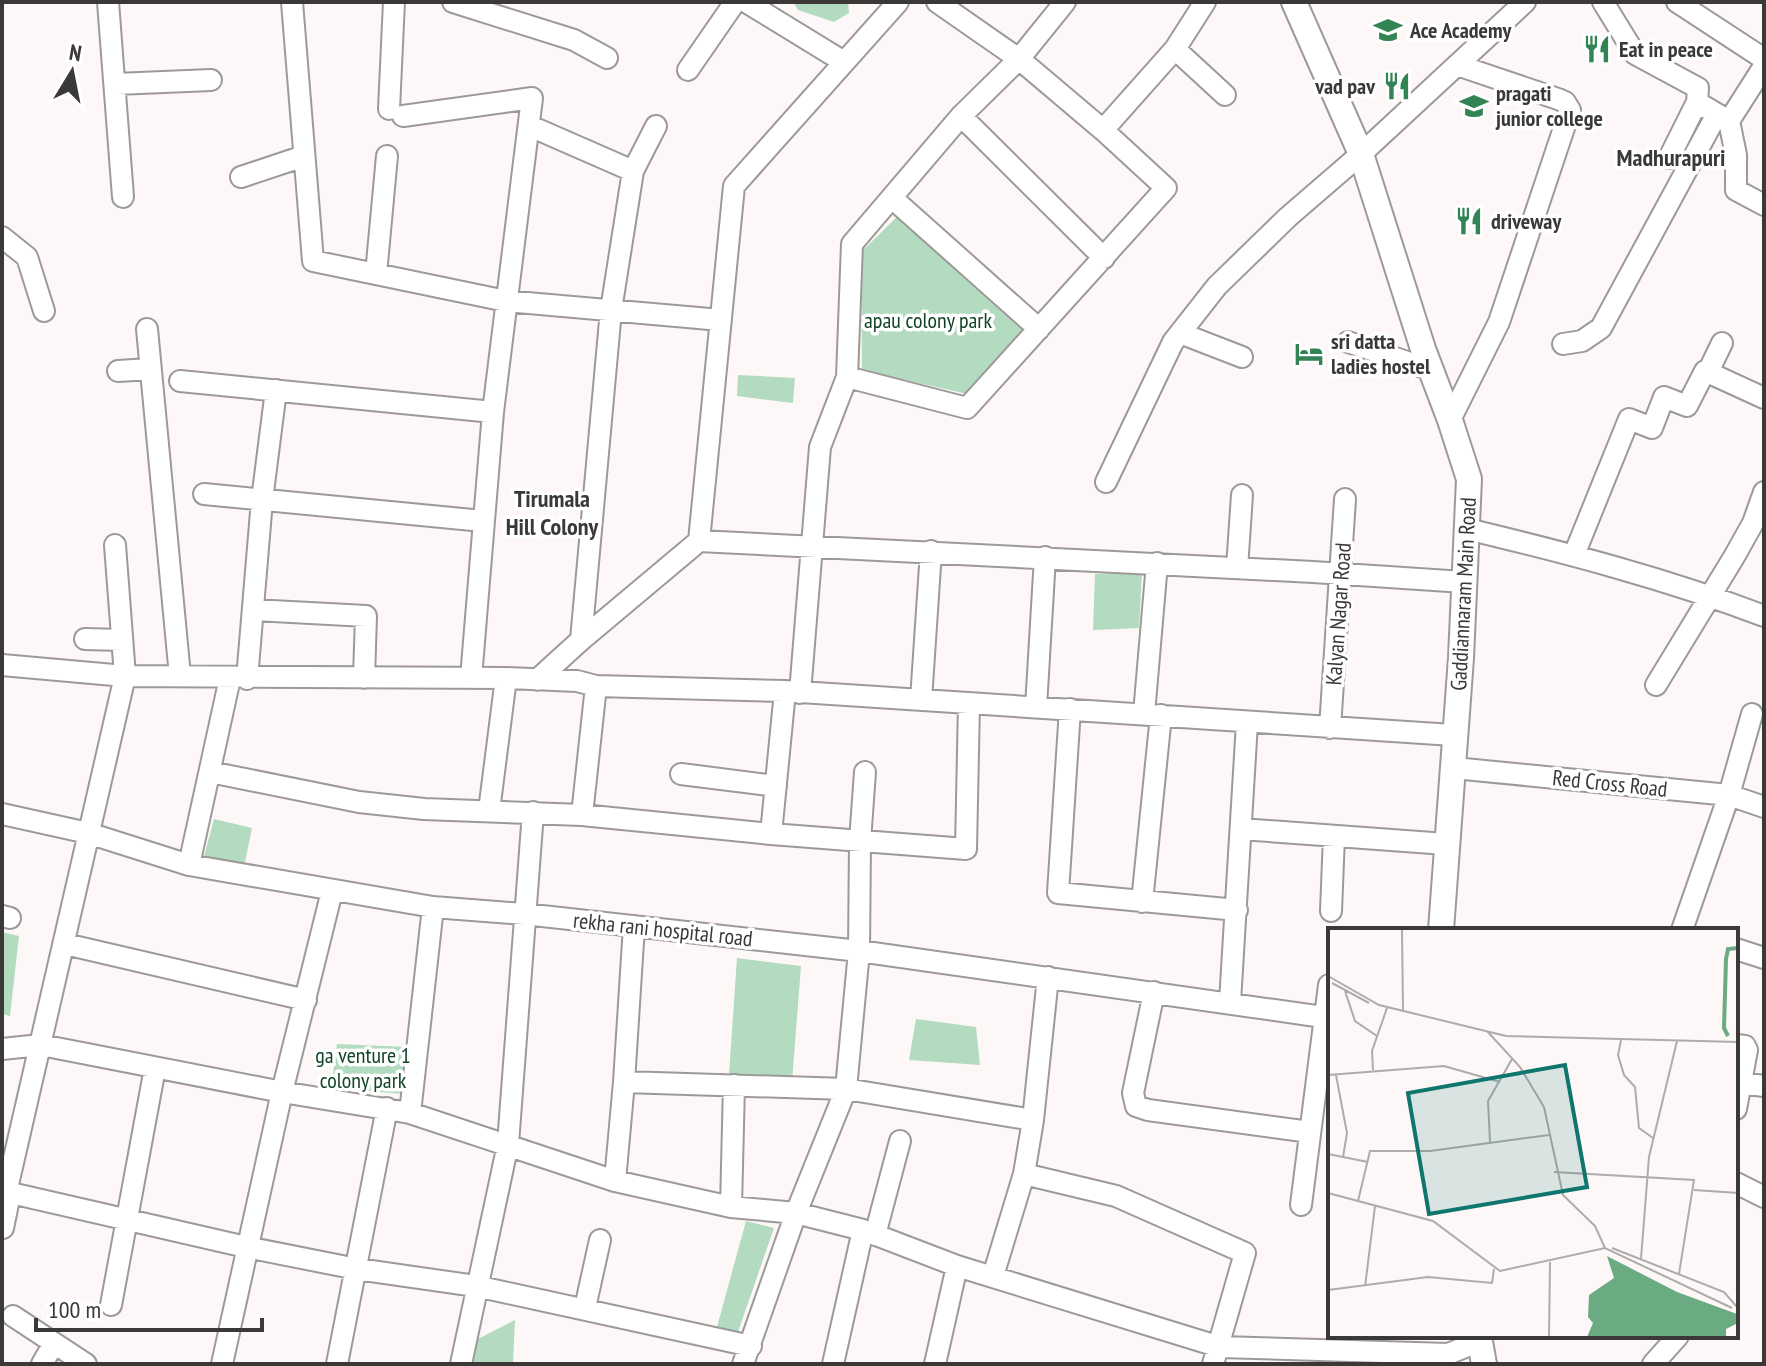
<svg xmlns="http://www.w3.org/2000/svg" width="1766" height="1366" font-family="'PT Sans Narrow',sans-serif">
  <style>
    .green { fill: #b2dbbf }
    .lines { fill: none; stroke-linecap: round; stroke-linejoin: round }
    .minor-casing { stroke: #9e9999; stroke-width: 24 }
    .major-casing { stroke: #9e9999; stroke-width: 28 }
    .minor { stroke: #fff; stroke-width: 20 }
    .major { stroke: #fff; stroke-width: 24 }
    .labels { text-anchor: middle; dominant-baseline: central; stroke-width: 7; stroke-linejoin: round; paint-order: stroke }
    .poi-label { font-size: 22px; font-weight: bold; fill: #3b3838; stroke: #fff; text-anchor: start }
    .park-label { font-size: 22px; fill: #124328; stroke: #fff }
    .street-label { font-size: 22px; fill: #3b3838; stroke: #fff }
    .neighbourhood-label { font-size: 24px; font-weight: bold; fill: #3b3838; stroke: #fff }
    .inset-river { fill: none; stroke: #6bab82; stroke-width: 4 }
    .inset-road { fill: none; stroke: #afabab; stroke-width: 2 }
    .view { fill: #0f766e; fill-opacity: 0.15; stroke: #0f766e; stroke-width: 4 }
    .inset-edge { fill: none; stroke: #3b3838; stroke-width: 4 }
  </style>
  <rect width="100%" height="100%" fill="#fdf7f7"/>
  <path class="green" d="M793,2H848L849,13L834,22L798,10Z
    M903,211L1029,328L967,394L862,370L861,252Z
    M738,375L795,378L793,403L737,396Z
    M1142,573L1139,628L1093,630L1095,574Z
    M214,819L252,828L245,862L203,860Z
    M2,932L19,936L10,1016L2,1014Z
    M737,958L801,966L792,1082L729,1074Z
    M916,1019L976,1027L980,1065L909,1060Z
    M337,1044L407,1047L404,1094L331,1088Z
    M746,1221L774,1228L738,1332L717,1327Z
    M515,1320L513,1364H473L476,1340Z"/>
  <g class="lines">
    <defs>
      <path id="minor" d="M108,2L123,197
        M292,2L313,261L506,301L721,320
        M453,2L574,40L607,58
        M746,2L844,62
        M937,2L1019,59L1103,130L1175,49L1205,2
        M1603,2L1635,54L1698,88L1697,102L1729,121L1736,155V190L1764,205
        M1677,2L1764,59
        M1175,49L1225,95
        M688,70L735,2
        M116,84L211,80
        M389,109L394,2
        M403,116L532,98L493,412L471,678
        M961,116L1104,258
        M1729,121L1764,66
        M530,126L633,171
        M1669,158L1697,102
        M241,177L304,156
        M892,198L1039,329
        M2,237L27,257L44,311
        M376,274L387,156
        M147,329L180,676
        M1180,333L1242,357
        M1348,342L1431,370
        M1563,344L1582,341L1601,328L1717,114
        M118,371L150,369
        M1708,372L1722,343
        M847,377L967,408L1166,188L1103,130
        M180,381L493,412
        M1450,420L1499,322L1570,110L1565,102L1558,99L1457,65
        M1106,482L1173,342L1217,286L1288,217L1361,154L1525,2
        M204,494L483,521
        M1467,529C1567,553 1667,579 1764,616
        M699,541L734,186L898,2
        M1574,555L1629,419L1652,428L1664,397L1687,406L1705,371L1764,398
        M1237,568L1242,495
        M253,610L366,616L364,678
        M85,639L122,640
        M581,640L699,541L1313,572L1464,582
        M2,665L125,676L506,678L577,681L596,686L785,691L1453,735
        M247,679L262,500L276,390
        M537,680L581,640L611,310L633,171L656,126
        M1656,685L1734,557L1753,523L1764,492
        M800,693L820,447L847,377L852,244L961,116L1019,59L1065,2
        M921,700L931,551
        M1036,707L1045,557
        M1070,709L1058,893L1237,910
        M1144,714L1157,563
        M1330,728L1345,499
        M1454,768L1729,795L1764,807
        M210,772L359,802L424,809L582,815L771,834L966,849L969,703
        M681,774L776,786
        M489,811L506,678
        M2,814L88,833L189,865L433,907L524,914L859,951L1330,1018
        M582,815L596,686
        M1241,829L1446,844
        M771,834L785,691
        M189,865L230,678
        M1142,902L1161,715
        M1331,911L1334,836
        M2,916L10,918
        M1682,930L1729,795L1752,714
        M65,944L306,1000
        M1736,949L1764,958
        M1154,992L1133,1093L1136,1106L1148,1110L1310,1132
        M1230,1002L1247,723
        M1736,1045L1745,1046L1747,1050L1736,1109
        M2,1049L41,1045L282,1092L410,1113L615,1181L731,1207L796,1213L863,1230L957,1266L1220,1347L1448,1354L1480,1341
        M624,1082L846,1089L1033,1120L1048,977
        M1741,1083L1764,1086
        M410,1113L433,907
        M1033,1120L1024,1174L1116,1196L1245,1253L1213,1364
        M615,1181L624,1082L634,926
        M1736,1183L1764,1197
        M2,1191L246,1247L357,1269L476,1286L751,1346
        M6,1193L125,676L115,545
        M1301,1205L1329,985
        M731,1207L734,1085
        M3,1228L10,1194
        M875,1235L900,1141
        M993,1276L1024,1174
        M111,1305L155,1068
        M585,1308L600,1240
        M13,1316L86,1364
        M42,1364L54,1343
        M222,1364L282,1092L332,891
        M337,1364L387,1108
        M461,1364L508,1144L533,812
        M743,1364L796,1213L846,1089L859,951L860,841L865,772
        M833,1364L863,1230
        M935,1364L957,1266
        M1653,1364L1678,1336"/>
      <path id="major" d="M1294,2L1361,154L1423,349L1450,420L1469,479L1461,658L1441,930
        M1479,1336L1484,1364"/>
    </defs>
    <use href="#minor" class="minor-casing"/>
    <use href="#major" class="major-casing"/>
    <use href="#minor" class="minor"/>
    <use href="#major" class="major"/>
  </g>
  <defs>
    <symbol id="university-bare" viewBox="-9 -9 18 18"><path d="M0-5L7-2L0 1L-7-2ZM-4 1L0 2.5L4 1V4Q0 6-4 4Z" fill="#338455" stroke="#fff" stroke-width="2.5" paint-order="stroke"/></symbol>
    <symbol id="restaurant-bare" viewBox="-9 -9 18 18"><path d="M-5-6h1v4h1v-4h1v4h1v-4h1v5L-1.5 .5V6h-2V.5L-5-1ZM5-6V6H3V1.5H1.5Q1.5-4 5-6Z" fill="#338455" stroke="#fff" stroke-width="2.5" paint-order="stroke"/></symbol>
    <symbol id="hotel-bare" viewBox="-9 -9 18 18"><path d="M-6-4.5h1.5V1H6V5H4.5V3h-9V5H-6ZM-4 0a1.8 1.8 0 1 1 3.6 0ZM.5 0V-2.5h3Q6-2.5 6 0Z" fill="#338455" stroke="#fff" stroke-width="2.5" paint-order="stroke"/></symbol>
  </defs>
  <g fill-rule="evenodd">
    <use href="#university-bare" x="1368" y="10" width="40" height="40"/>
    <use href="#restaurant-bare" x="1577" y="29" width="40" height="40"/>
    <use href="#restaurant-bare" x="1377" y="66" width="40" height="40"/>
    <use href="#university-bare" x="1454" y="86" width="40" height="40"/>
    <use href="#restaurant-bare" x="1449" y="201" width="40" height="40"/>
    <use href="#hotel-bare" x="1289" y="334" width="40" height="40"/>
  </g>
  <g class="labels">
    <g class="poi-label">
      <text x="1410" y="30">Ace Academy</text>
      <text x="1619" y="49">Eat in peace</text>
      <text x="1375" y="86" text-anchor="end">vad pav</text>
      <text x="1496" y="93">pragati<tspan x="1496" dy="25">junior college</tspan></text>
      <text x="1491" y="221">driveway</text>
      <text x="1331" y="341">sri datta<tspan x="1331" dy="25">ladies hostel</tspan></text>
    </g>
    <g class="park-label">
      <text x="928" y="320">apau colony park</text>
      <text x="363" y="1055">ga venture 1<tspan x="363" dy="25">colony park</tspan></text>
    </g>
    <g class="street-label">
      <text transform="translate(1463 594) rotate(-87)">Gaddiannaram Main Road</text>
      <text transform="translate(1338 614) rotate(-86)">Kalyan Nagar Road</text>
      <text transform="translate(1610 783) rotate(6)">Red Cross Road</text>
      <text transform="translate(663 929) rotate(6)">rekha rani hospital road</text>
    </g>
    <g class="neighbourhood-label">
      <text x="1671" y="157">Madhurapuri</text>
      <text x="552" y="498">Tirumala<tspan x="552" dy="28">Hill Colony</tspan></text>
    </g>
  </g>
  <g transform="translate(1328 928)">
    <rect width="410" height="410" fill="#fdf7f7"/>
    <path d="M279,328L349,364L409,386L410,395L398,401V409H259L265,395L260,389L261,367L286,350Z" fill="#6bab82"/>
    <path class="inset-river" d="M400,108L396,100L398,31L400,21L410,20"/>
    <path class="inset-road" d="M74,1L75,82M0,48L51,77L178,108L410,114M4,55L41,75M17,63L27,93L49,108M159,103L192,139L216,179L235,267L267,298L277,320M293,112L290,127L296,147L307,159L311,200L325,210M45,142L44,123L59,80M0,147L116,138L172,154M8,147L19,205L15,229M162,214L160,173L184,131M0,226L40,234M226,244L366,252L351,346M366,262L410,265M0,265L105,293L172,343L277,320L404,380M30,273L42,223H102L221,207M284,320L396,364L410,380M313,331L321,229L349,113M37,359L47,278M0,362L100,349L164,355L166,341M221,409L222,334"/>
    <path class="view" d="M237,137L259,259L101,286L80,165Z"/>
    <rect width="410" height="410" class="inset-edge"/>
  </g>
  <rect width="1766" height="1366" fill="none" stroke="#3b3838" stroke-width="8"/>
  <g transform="translate(72 72) rotate(10)" stroke="#ffffff" stroke-width="6" paint-order="stroke">
  <path d="M0-6L14 30L0 20L-14 30Z" fill="#3b3838"/>
  <text y="-12" font-size="22" font-weight="bold" text-anchor="middle" fill="#3b3838">N</text>
  </g>
  <path d="M36 1318v12h226v-12" fill="none" stroke="#3b3838" stroke-width="4"/>
  <text x="48" y="1318" font-size="24" fill="#3b3838" stroke="#ffffff" stroke-width="6" paint-order="stroke">100 m</text>
</svg>
